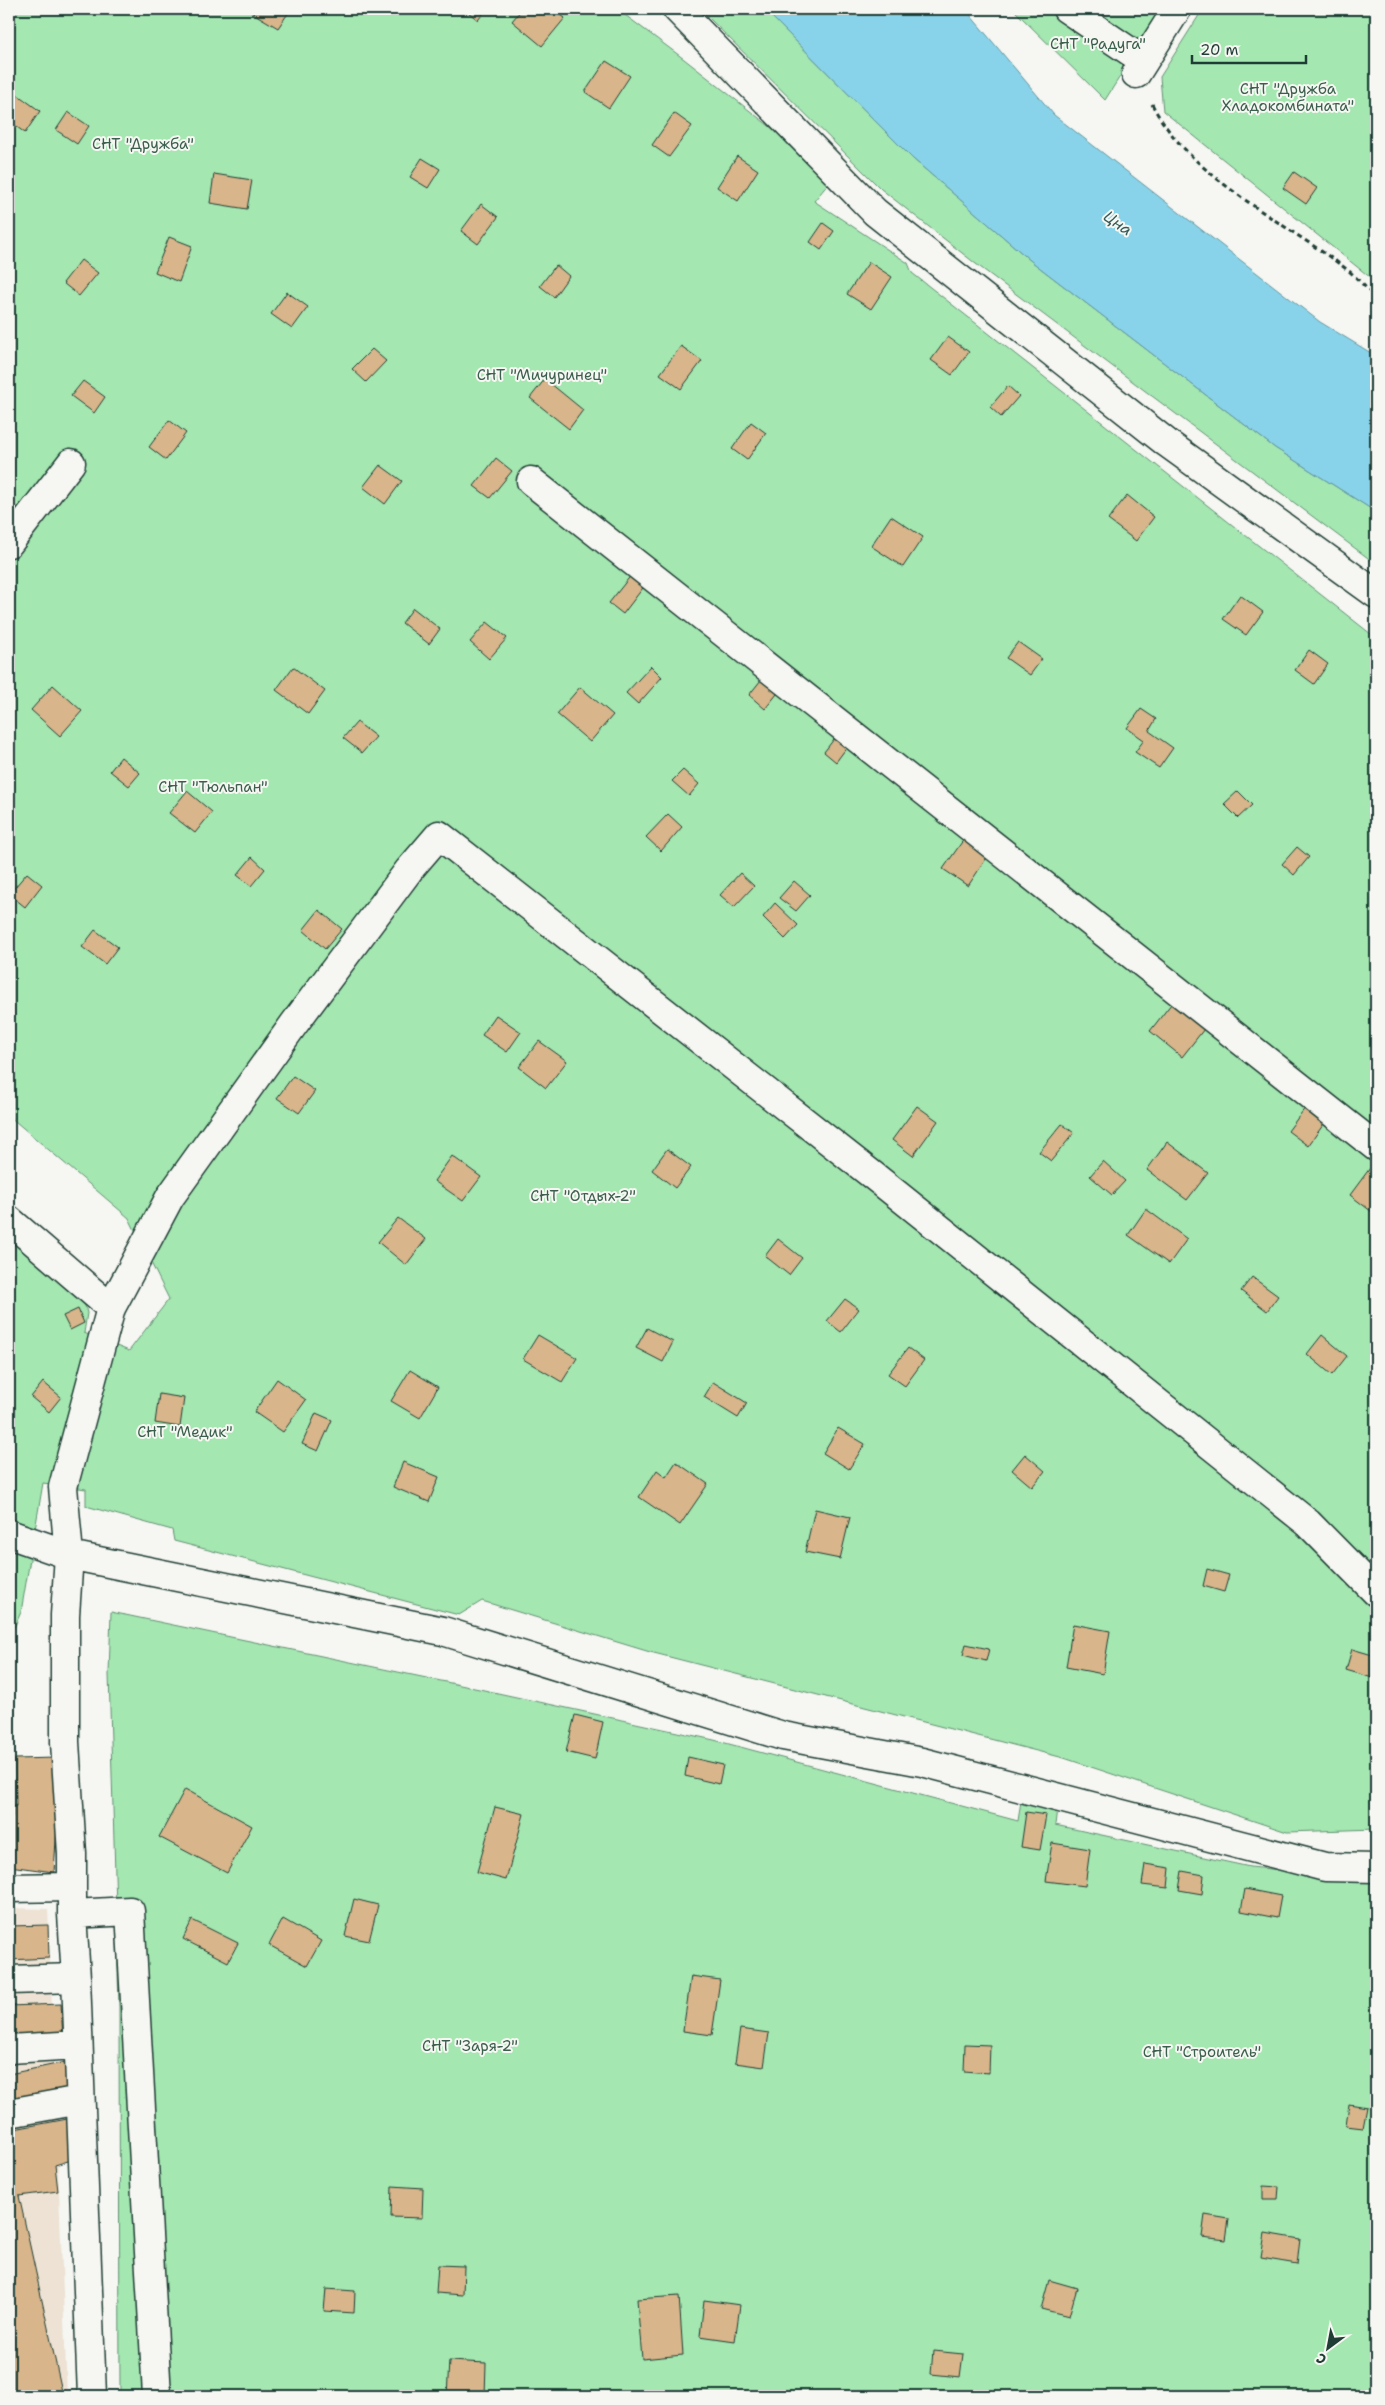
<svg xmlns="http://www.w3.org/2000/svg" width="1385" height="2405" font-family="'Shantell Sans',sans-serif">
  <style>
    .built { fill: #ede2d3 }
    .green { fill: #a4e7b1; stroke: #629272 }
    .water { fill: #89d3ea; stroke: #5f97a1 }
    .building { fill: #d8b58a; stroke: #1f3d34 }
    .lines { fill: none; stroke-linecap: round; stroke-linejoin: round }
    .minor-casing { stroke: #1f3d34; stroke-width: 31 }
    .path { stroke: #1f3d34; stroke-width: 3; stroke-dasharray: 5 4; stroke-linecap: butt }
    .minor { stroke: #f6f6f2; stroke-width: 28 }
    .labels { text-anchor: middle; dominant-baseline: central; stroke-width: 4; stroke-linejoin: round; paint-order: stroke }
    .park-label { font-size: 15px; fill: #3a5f4d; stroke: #f6f6f2 }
    .water-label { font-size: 16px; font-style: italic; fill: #345b58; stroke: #f6f6f2 }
  </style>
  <rect width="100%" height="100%" fill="#f6f6f2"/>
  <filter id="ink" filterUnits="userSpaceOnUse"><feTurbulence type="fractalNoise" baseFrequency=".02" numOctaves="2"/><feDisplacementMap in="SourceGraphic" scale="10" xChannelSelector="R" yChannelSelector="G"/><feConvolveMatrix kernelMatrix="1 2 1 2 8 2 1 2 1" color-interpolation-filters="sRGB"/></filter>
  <g filter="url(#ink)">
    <path class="built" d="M9,1908L48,1909L67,2396H9Z"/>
    <path class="green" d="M9,9H617L684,59L834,177L814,201L908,263L912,273L1376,638V1829L1287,1832L1064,1758L650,1652L482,1601L459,1615L174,1541L172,1530L86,1506V1489L43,1483L21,1612L9,1639V1239L84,1302L87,1313L84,1333L129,1351L169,1299L129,1218L9,1116Z
      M700,9H764L912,158L1031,261L1275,448L1376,512V564L976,264L881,189Z
      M1013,9H1163L1105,100Z
      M1203,9H1376V282L1163,111L1160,77Z
      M111,1612L484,1690L714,1740L1018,1821L1021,1801L1057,1808L1055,1825L1250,1867L1376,1879V2396H120L119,2007L109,1674Z"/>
    <path class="water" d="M764,9H965L1054,115L1320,322L1376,356V512L1275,448L1031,261L912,158Z"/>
    <path class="building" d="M253,9H291L278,28L251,12Z
      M464,9H487L478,20Z
      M522,9H553L565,18L542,46L512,21Z
      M606,61L630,76L609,108L585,92Z
      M18,95L40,111L25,133L9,121V108Z
      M68,112L89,126L77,144L56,130Z
      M674,113L692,126L669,157L652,145Z
      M737,156L758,170L738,201L717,187Z
      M422,158L440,169L428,188L410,177Z
      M1294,172L1317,188L1306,204L1283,188Z
      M214,174L252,180L247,209L210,203Z
      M481,204L498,217L478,244L461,231Z
      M823,223L834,231L821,250L810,242Z
      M169,237L192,246L179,282L155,272Z
      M81,260L98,273L79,296L63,283Z
      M869,262L892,277L871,309L847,294Z
      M556,265L569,276L554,297L540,286Z
      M287,292L308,307L292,329L271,314Z
      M948,337L969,352L952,375L931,360Z
      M681,346L702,361L681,389L660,374Z
      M372,349L386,361L366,382L352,369Z
      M545,379L583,410L569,429L530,398Z
      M83,381L105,397L94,413L71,396Z
      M1008,386L1019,396L1001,417L990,407Z
      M169,420L186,433L166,460L149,447Z
      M751,422L766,433L747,460L732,449Z
      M496,458L512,471L490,498L474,486Z
      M380,465L402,481L385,504L363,487Z
      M1127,495L1154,517L1136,541L1108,520Z
      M891,516L923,537L903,567L871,546Z
      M636,569L649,580L623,614L609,603Z
      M1240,595L1263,612L1246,635L1223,619Z
      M413,608L440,629L429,644L402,623Z
      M487,622L507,638L489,659L470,642Z
      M1018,642L1042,659L1030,675L1006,658Z
      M1309,650L1328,664L1314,684L1295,670Z
      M651,666L662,677L638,704L626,693Z
      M293,667L325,691L308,714L276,690Z
      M769,670L785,684L765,709L749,695Z
      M53,685L82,711L60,736L31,710Z
      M580,687L613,715L590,742L557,714Z
      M1141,709L1156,719L1149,731L1173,748L1159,768L1135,752L1144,740L1127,728Z
      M357,722L376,737L362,753L343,738Z
      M841,730L853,739L836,762L824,752Z
      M121,757L140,773L129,786L110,771Z
      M683,770L699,784L689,796L672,781Z
      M187,791L212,812L195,833L169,813Z
      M1238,791L1252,805L1238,818L1224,804Z
      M668,814L682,827L661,851L646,837Z
      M964,839L988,856L968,886L943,869Z
      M1297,847L1309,857L1294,875L1282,864Z
      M252,857L265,869L251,886L237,875Z
      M27,873L42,885L25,907L9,894Z
      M740,873L754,886L734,907L720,895Z
      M794,881L810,895L796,911L779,898Z
      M775,903L798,925L785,939L763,917Z
      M319,910L342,929L325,949L303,930Z
      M95,930L118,947L105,964L82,947Z
      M1175,999L1208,1024L1182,1057L1150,1031Z
      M496,1015L521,1032L507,1052L482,1035Z
      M539,1041L567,1061L546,1088L519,1067Z
      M293,1076L315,1091L299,1113L277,1098Z
      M1311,1100L1331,1114L1308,1146L1288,1131Z
      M917,1106L938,1121L913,1156L892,1140Z
      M1062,1124L1074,1133L1051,1161L1039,1152Z
      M1167,1142L1208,1173L1187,1200L1147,1170Z
      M667,1149L691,1167L675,1188L652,1170Z
      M452,1156L481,1177L463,1201L434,1181Z
      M1376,1160V1215L1350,1195Z
      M1103,1161L1125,1181L1112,1195L1090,1176Z
      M1146,1209L1187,1239L1169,1264L1128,1235Z
      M398,1218L426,1239L406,1265L378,1242Z
      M778,1239L802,1258L789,1275L765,1256Z
      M1252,1277L1278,1296L1267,1311L1241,1291Z
      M845,1299L859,1309L841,1332L827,1321Z
      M78,1309L84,1323L70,1330L63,1316Z
      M647,1328L673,1342L663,1362L636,1348Z
      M538,1335L577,1358L562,1382L523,1359Z
      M1322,1335L1347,1356L1332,1375L1307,1354Z
      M908,1348L924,1360L905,1386L888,1374Z
      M410,1370L438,1387L420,1418L391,1401Z
      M277,1379L306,1400L283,1432L254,1412Z
      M43,1382L61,1397L49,1412L31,1397Z
      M713,1382L747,1403L738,1418L704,1397Z
      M159,1394L184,1398L180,1427L155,1423Z
      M316,1413L332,1420L318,1451L302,1444Z
      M838,1428L865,1444L849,1469L823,1453Z
      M1025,1454L1045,1471L1032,1487L1012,1470Z
      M403,1462L439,1477L429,1502L393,1487Z
      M676,1462L708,1484L680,1525L639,1497L657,1470L666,1477Z
      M815,1509L850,1517L840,1559L805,1552Z
      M1207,1569L1229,1575L1224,1592L1203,1586Z
      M1073,1624L1110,1631L1103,1674L1066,1667Z
      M966,1644L989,1649L986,1661L963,1655Z
      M1352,1649L1376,1656V1679L1346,1670Z
      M575,1715L603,1722L595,1759L566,1752Z
      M688,1757L723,1765L719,1784L685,1776Z
      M56,1758L58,1807L54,1872L9,1866V1817H12V1806H16L15,1759Z
      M185,1789L252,1826L227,1873L159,1837Z
      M495,1807L524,1814L506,1880L477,1872Z
      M1026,1812L1046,1815L1040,1850L1021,1847Z
      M1052,1843L1090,1849L1085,1886L1046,1881Z
      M1145,1864L1170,1868L1168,1888L1142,1885Z
      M1182,1871L1204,1875L1202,1894L1179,1890Z
      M1245,1889L1281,1896L1277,1918L1241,1911Z
      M354,1899L378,1905L369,1941L345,1936Z
      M283,1919L321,1941L307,1966L269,1945Z
      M192,1920L238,1943L228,1962L183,1939Z
      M48,1925L49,1958L9,1960V1926Z
      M691,1976L720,1980L712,2035L683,2031Z
      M61,2004L63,2039L9,2040V2006Z
      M740,2029L769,2033L764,2067L735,2063Z
      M965,2044L990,2045L989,2073L964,2071Z
      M66,2062L72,2094L9,2107V2074Z
      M1349,2104L1367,2107L1363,2128L1346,2126Z
      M78,2117L81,2157L55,2165L58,2191L19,2196L63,2396H9V2130Z
      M392,2186L423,2188L422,2218L391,2217Z
      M1263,2186L1279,2187L1278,2199H1263Z
      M1205,2215L1229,2219L1226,2240L1202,2237Z
      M1265,2233L1300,2239L1297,2264L1261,2258Z
      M438,2265L464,2266L463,2295L436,2293Z
      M1049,2280L1077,2288L1069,2316L1041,2309Z
      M326,2289L355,2291L354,2313L324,2311Z
      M679,2296L683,2355L642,2359L637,2299Z
      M704,2300L740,2305L735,2341L700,2336Z
      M933,2351L963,2354L960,2377L931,2374Z
      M449,2361L486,2363L485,2396H447Z
      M1208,2391V2396H1184V2392Z
      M206,2393L241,2396H206Z"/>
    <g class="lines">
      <defs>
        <path id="minor" d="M677,9L875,212L1167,443L1376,594
          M1067,9L1144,61
          M1136,74L1177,9
          M531,481L1376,1147
          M9,543L71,463
          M9,1220L111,1308
          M9,1534L69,1555L443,1631L783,1736L922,1762L1325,1867L1376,1868
          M9,1888L72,1887
          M76,1978L92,2396
          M9,1980L76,1978L72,1914
          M9,2049L78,2045
          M9,2113L80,2100
          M157,2396L130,1911L72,1914V1854L65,1742V1615L69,1555L63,1487L111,1308L170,1197L294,1024L409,870L439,835L875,1177L1308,1523L1376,1592"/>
      </defs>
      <use href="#minor" class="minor-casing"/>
      <path class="path" d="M1152,104C1189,177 1285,222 1349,271C1358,279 1367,289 1376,298"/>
      <use href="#minor" class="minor"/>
    </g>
  </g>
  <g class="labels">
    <g class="park-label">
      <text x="1098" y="44">СНТ "Радуга"</text>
      <text x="1288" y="89">СНТ "Дружба<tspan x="1288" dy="17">Хладокомбината"</tspan></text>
      <text x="143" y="144">СНТ "Дружба"</text>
      <text x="542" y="375">СНТ "Мичуринец"</text>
      <text x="213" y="787">СНТ "Тюльпан"</text>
      <text x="583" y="1196">СНТ "Отдых-2"</text>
      <text x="185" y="1432">СНТ "Медик"</text>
      <text x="470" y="2046">СНТ "Заря-2"</text>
      <text x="1202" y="2052">СНТ "Строитель"</text>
    </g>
    <g class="water-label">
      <text transform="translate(1118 223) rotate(35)">Цна</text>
    </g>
  </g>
  <rect width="1385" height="2405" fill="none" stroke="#f6f6f2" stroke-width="30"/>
  <rect x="15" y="15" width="1355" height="2375" fill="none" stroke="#1f3d34" stroke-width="2" filter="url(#ink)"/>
  <g transform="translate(1328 2348) rotate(212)" stroke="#f6f6f2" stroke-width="4" paint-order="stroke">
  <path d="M0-4L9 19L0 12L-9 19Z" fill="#1f3d34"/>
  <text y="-8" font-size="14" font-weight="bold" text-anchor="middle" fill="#1f3d34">С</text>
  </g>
  <path d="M1192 55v8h114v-8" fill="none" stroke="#1f3d34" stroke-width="2.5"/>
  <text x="1200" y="55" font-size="15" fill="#1f3d34" stroke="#f6f6f2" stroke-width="4" paint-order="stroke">20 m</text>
</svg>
